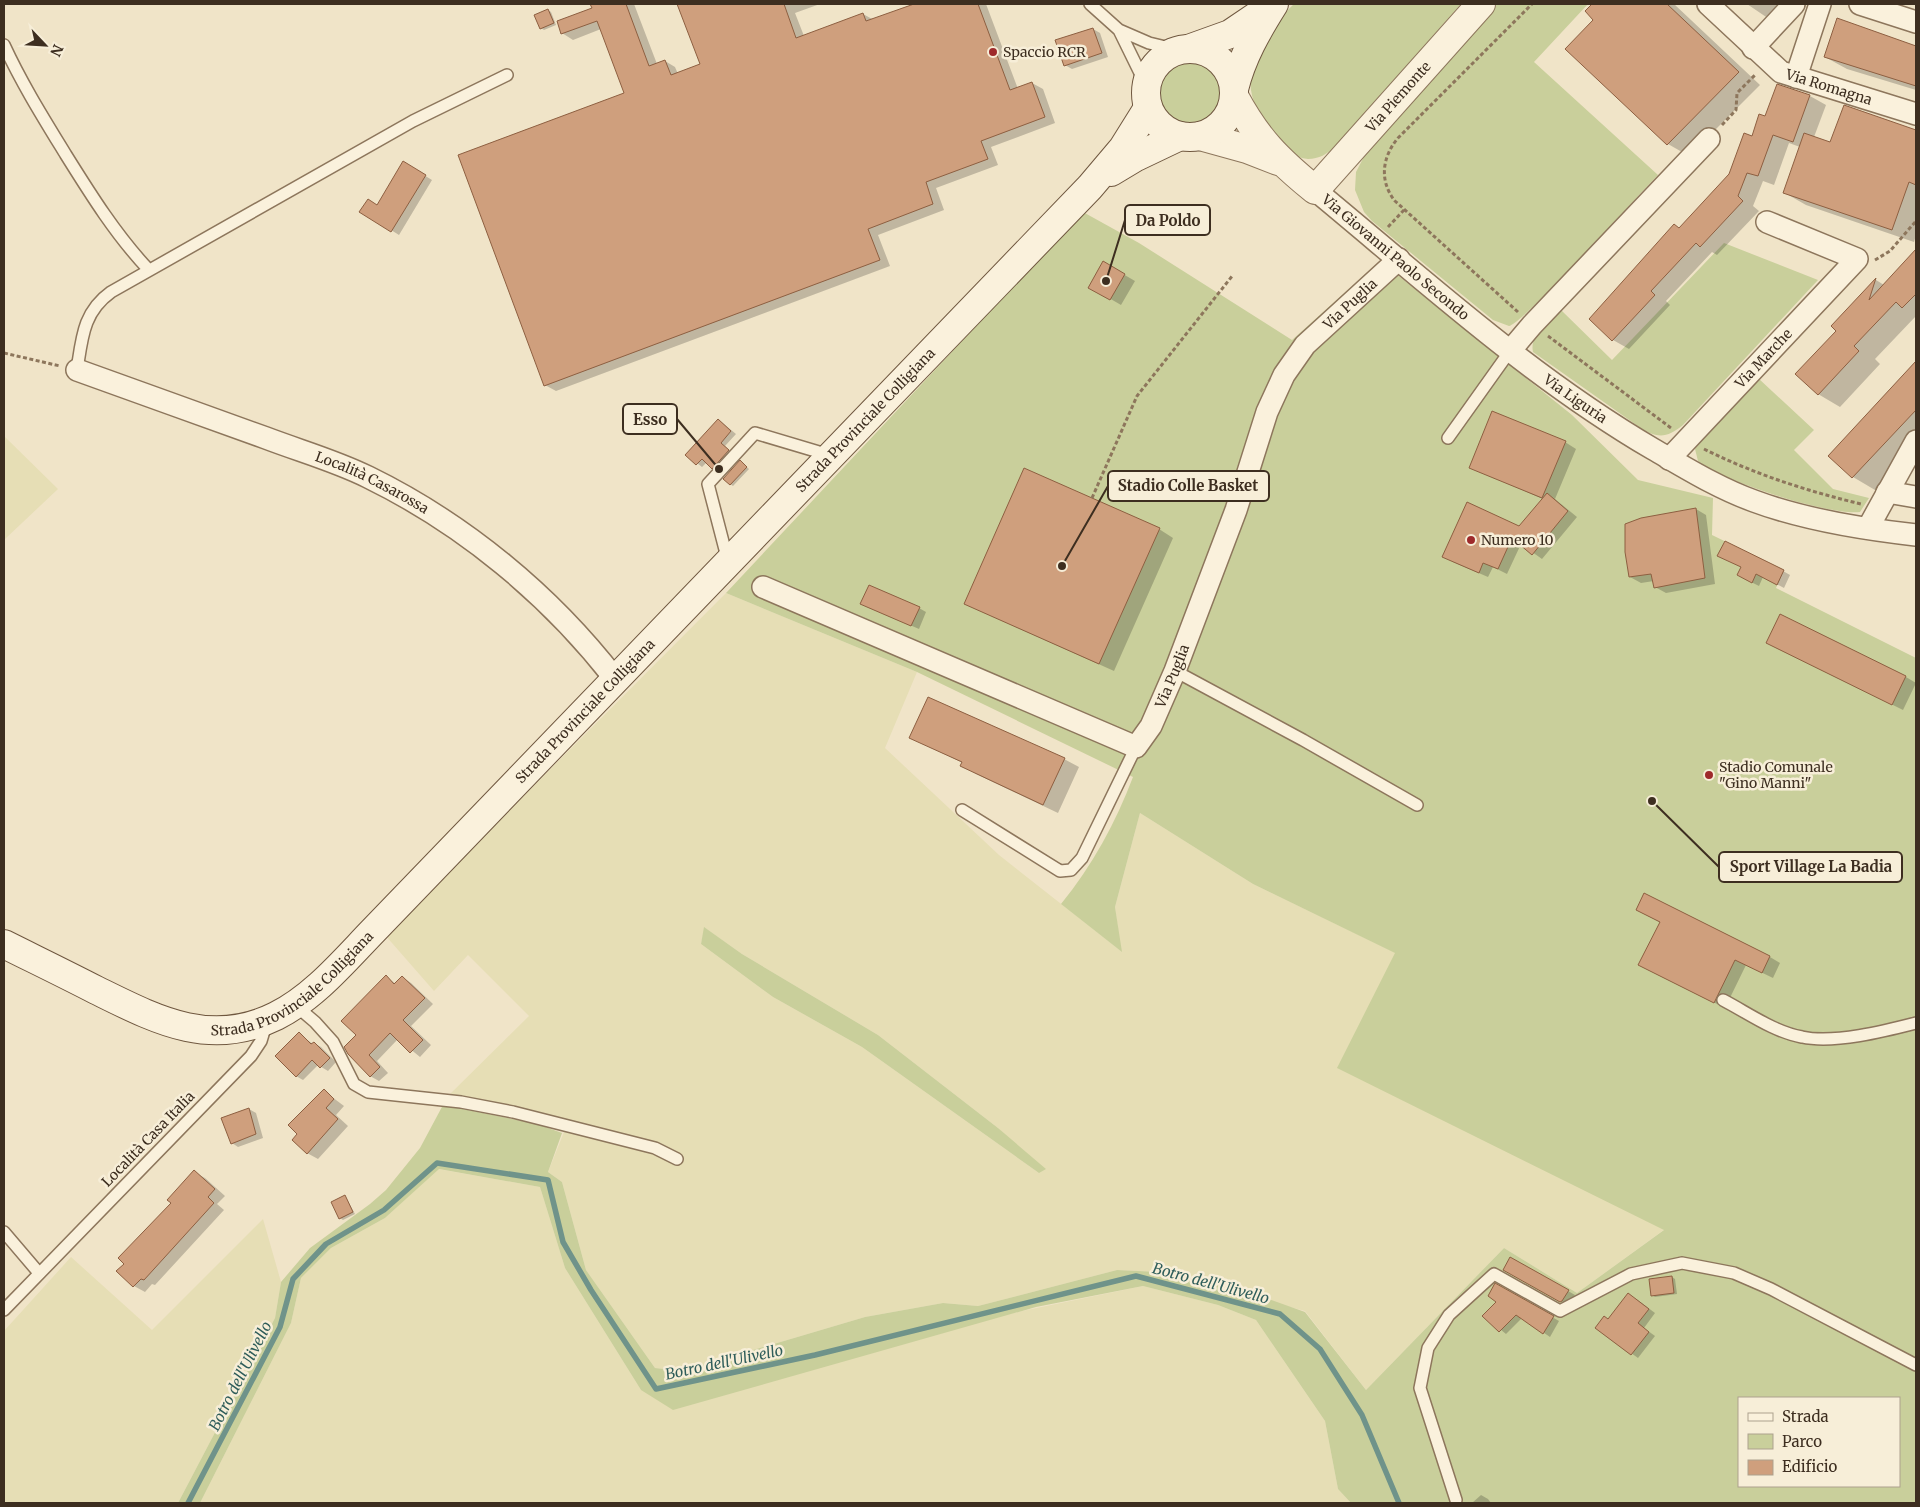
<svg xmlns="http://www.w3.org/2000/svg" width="1920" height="1507" font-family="Merriweather,serif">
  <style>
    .farmland { fill: #e6deb5; fill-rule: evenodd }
    .green { fill: #c9cf9b; fill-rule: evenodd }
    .shadow { fill: #0003 }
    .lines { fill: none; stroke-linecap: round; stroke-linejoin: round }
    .stream { stroke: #6f938a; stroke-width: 5.5 }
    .building { fill: #cf9f7d; stroke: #8d5f41 }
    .service-casing { stroke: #8d765c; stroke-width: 14 }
    .minor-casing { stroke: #8d765c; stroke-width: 24 }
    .tertiary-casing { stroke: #8d765c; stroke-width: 30 }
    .secondary-casing { stroke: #6f573f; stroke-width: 30 }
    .path { stroke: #8d765c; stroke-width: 3; stroke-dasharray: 4 2.5; stroke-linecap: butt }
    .service { stroke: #faf1dc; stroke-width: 11 }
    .minor { stroke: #faf1dc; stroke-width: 21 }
    .tertiary { stroke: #faf1dc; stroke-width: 28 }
    .secondary { stroke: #faf1dc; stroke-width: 28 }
    .poi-dot { fill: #9e2a2b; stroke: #f7eed8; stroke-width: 2 }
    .labels { text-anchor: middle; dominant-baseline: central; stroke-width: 5; stroke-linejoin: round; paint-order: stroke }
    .poi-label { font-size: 14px; fill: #3d2e20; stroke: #f7eed8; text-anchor: start }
    .street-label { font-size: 14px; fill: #3d2e20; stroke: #f7eed8 }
    .water-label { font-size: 15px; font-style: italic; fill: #2f5d5a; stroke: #f7eed8 }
    .leader { fill: none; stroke: #3d2e20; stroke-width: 2 }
    .callout-dot { fill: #3d2e20; stroke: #f7eed8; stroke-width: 2 }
    .callout { fill: #f7eed8; stroke: #3d2e20; stroke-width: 2 }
    .callout-label { font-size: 15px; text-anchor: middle; font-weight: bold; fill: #3d2e20 }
  </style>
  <rect width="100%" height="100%" fill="#f0e4c8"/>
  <path class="farmland" d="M4,436L58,489L4,540Z
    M726,593L917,672L885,748L999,855L1121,951L1115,907L1140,813L1253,884L1396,953L1338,1068L1665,1229L1577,1293L1504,1248L1366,1390L1305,1311L1157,1272L1117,1270L978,1306L943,1303L865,1317L682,1371L655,1368L586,1270L562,1182L548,1172L568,1122L497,1103L449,1095L529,1016L468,955L434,991L385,935ZM705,928L742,954L878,1035L998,1128L1039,1173L862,1047L773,997L701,944Z
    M438,1169L540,1187L565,1268L641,1390L1143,1286L1218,1305L1256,1320L1325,1421L1338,1489L1351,1503H200L291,1323L301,1278L331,1248L385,1218Z
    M263,1219L281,1282L275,1318L178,1503H4V1331L71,1257L152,1330Z"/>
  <path class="green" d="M1294,4H1461L1335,147C1327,154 1319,159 1308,159C1279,158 1246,104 1251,78C1253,65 1260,46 1266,35C1272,24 1285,13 1294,4Z
    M1497,4H1588L1534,62L1658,175C1638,195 1524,323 1509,326L1493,320L1372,221L1364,212L1355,190L1356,172L1368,149Z
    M1156 95a33 33 0 1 1 66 0a33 33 0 1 1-66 0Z
    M1083,212L1139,243L1292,340L1380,261L1572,415L1638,480L1713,498L1712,535L1784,570L1776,588L1916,658V1503H1351L1338,1489L1325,1421L1256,1320L1218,1305L1143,1286L1036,1307L673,1410L641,1390L565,1268L540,1187L439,1169L385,1218L331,1248L301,1278L291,1323L200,1503H178L275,1318L281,1282L310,1248L370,1204L386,1190L420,1148L443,1105L537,1124L562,1133L548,1172L562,1182L586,1270L655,1368L682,1371L865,1317L943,1303L978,1306L1117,1270L1159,1272L1197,1278L1263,1297L1305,1312L1366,1390L1504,1248L1577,1293L1664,1230L1337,1068L1395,953L1253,884L1140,813L1115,907L1122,952L1061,904C1092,866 1116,822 1133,777L917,672L726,593ZM1739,1398H1899V1486H1739Z
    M1724,243L1818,280L1683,425C1668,437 1659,439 1642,429L1533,352C1529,335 1550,321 1561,310L1612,360Z
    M1758,378L1814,430L1794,450L1833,489L1869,498L1860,512C1831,516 1721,481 1698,461L1695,449L1699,440Z
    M704,927L742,954L878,1035L998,1128L1046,1169L1039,1173L862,1047L773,997L701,944Z"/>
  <path class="shadow" d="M592,4H634L657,64L665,61L675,67L678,74L702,65L678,4H820L795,13L804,36L863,14L874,20L917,4H986L1018,89L1032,83L1043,89L1055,123L991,147L998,165L936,188L944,210L878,235L890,266L556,391L545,385L625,94L601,29L573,40L562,33L594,9Z
    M1594,4H1674L1760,85L1689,156L1668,144L1595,20L1586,11Z
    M1747,4H1795L1775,23Z
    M548,10L551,12L556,25L544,30L541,28Z
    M1838,20L1916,47V90L1847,69L1825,57Z
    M1093,29L1100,33L1108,57L1072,69L1065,65Z
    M1778,85L1810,96L1826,105L1814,137L1831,143L1845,106L1916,131V235L1914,242L1806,205L1785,193L1800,147L1789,143L1774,185L1763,181L1753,206L1759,211L1717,255L1712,252L1666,301L1670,305L1629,349L1613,340L1680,229L1730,175L1766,118Z
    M404,163L432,180L399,235L361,211L378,206Z
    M1916,251V316L1875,359L1880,364L1840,407L1818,394L1838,331L1833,326L1876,280L1884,285Z
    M1104,263L1135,281L1121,305L1090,287Z
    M1916,363V445L1875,490L1853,477L1830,456Z
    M719,420L736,434L725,446L733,454L718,470L707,462L702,467L687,455Z
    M1565,442L1576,449L1555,499L1577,517L1542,559L1521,544L1507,574L1493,567L1488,577L1453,562L1520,527L1543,499L1470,467Z
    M743,464L749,469L733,486L730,484Z
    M1696,509L1706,515L1715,584L1666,593L1655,587L1654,581L1641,583L1630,577Z
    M1159,529L1173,538L1114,671L965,604Z
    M1742,567L1783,571L1790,575L1784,588L1763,577L1759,586L1745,579Z
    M862,604L919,608L926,612L919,629Z
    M1778,648L1906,677L1916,683L1903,710Z
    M911,738L1064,759L1079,767L1058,813L976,774L962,766L963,763Z
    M1637,910L1770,957L1780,963L1773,978L1746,965L1725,1008L1651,971L1661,923Z
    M386,977L396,984L402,977L411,983L433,1004L411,1026L431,1045L420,1057L398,1039L377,1061L388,1073L379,1081L370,1076L358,1035Z
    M299,1034L313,1044L314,1043L321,1047L336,1062L328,1071L318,1065L303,1080L296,1076Z
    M324,1091L344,1106L336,1115L348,1126L318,1159L307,1153Z
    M249,1109L256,1113L263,1138L238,1147L232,1143Z
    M194,1172L205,1178L225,1196L217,1204L224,1210L155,1285L152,1284L145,1292L134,1286L125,1264Z
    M345,1196L355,1214L343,1220L340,1218Z
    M1511,1258L1575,1295L1568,1305L1504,1270Z
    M1672,1277L1675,1279L1677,1294L1655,1297L1652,1295Z
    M1496,1285L1559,1321L1550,1337L1522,1318L1506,1334L1484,1316L1498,1301Z
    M1635,1298L1655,1313L1644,1328L1655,1336L1638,1358L1596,1328Z
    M1481,1495L1488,1499L1491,1503H1472Z"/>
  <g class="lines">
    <path class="stream" d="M188,1503L280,1327L293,1279L326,1244L384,1210L437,1163L548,1180L563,1242L591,1290L656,1389L815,1355L1136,1276L1280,1314L1320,1349L1362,1415L1399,1503"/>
  </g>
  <path class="building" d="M590,4H626L649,66L665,60L671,75L700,64L677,4H784L796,38L863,13L866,21L914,4H978L1010,90L1032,82L1045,117L981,141L988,159L926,182L933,204L868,229L880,260L544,386L458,155L624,93L597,21L561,34L557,21L592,8Z
    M1592,4H1667L1739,72L1667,145L1565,49L1593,20L1585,11Z
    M548,9L554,23L540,29L534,15Z
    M1837,18L1916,46V86L1824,57Z
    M1093,28L1102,53L1064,66L1055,40Z
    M1777,84L1810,95L1793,142L1773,135L1758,176L1747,173L1738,196L1743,201L1700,247L1696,243L1651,291L1655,295L1612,341L1589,319L1674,224L1679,228L1729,174L1744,133L1752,136L1759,114L1765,116Z
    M1844,105L1916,130V185L1909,182L1892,230L1783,193L1804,133L1830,142Z
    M403,161L426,175L391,232L359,212L368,199L377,205Z
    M1916,249V294L1902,308L1896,302L1854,346L1859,351L1818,395L1795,374L1836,331L1831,326L1876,278L1869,300Z
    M1103,261L1125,274L1110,300L1088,288Z
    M1916,361V410L1852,478L1828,456Z
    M1492,411L1566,441L1542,498L1469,468Z
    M718,419L731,431L721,443L729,450L712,469L702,459L696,465L685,455Z
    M740,460L747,467L730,485L723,479Z
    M1024,468L1160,528L1099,664L964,604Z
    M1547,493L1568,511L1532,555L1512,538L1498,569L1483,563L1479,573L1442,557L1467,502L1519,526Z
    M1696,508L1705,578L1654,588L1651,574L1629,577L1625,552V524L1641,518Z
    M1725,541L1784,570L1777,585L1756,574L1752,583L1737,575L1741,567L1717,556Z
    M869,585L920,607L911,626L860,604Z
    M1780,614L1906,676L1892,705L1766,643Z
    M928,697L1065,758L1043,805L960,766L962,762L909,738Z
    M1644,893L1770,956L1762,973L1735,960L1714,1003L1638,965L1660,922L1636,910Z
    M386,975L394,984L402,976L425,998L403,1020L423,1040L410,1053L390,1033L369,1055L380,1067L370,1077L348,1054L344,1047L356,1035L341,1021Z
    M299,1032L311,1044L314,1042L330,1058L320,1068L312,1060L296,1077L275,1056Z
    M324,1089L334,1099L326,1108L338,1119L307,1154L292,1140L297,1134L288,1125Z
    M249,1108L256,1134L231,1144L221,1118Z
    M194,1170L215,1189L208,1197L214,1203L144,1280L141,1279L133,1287L116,1271L124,1264L118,1258L171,1203L167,1200Z
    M345,1195L353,1212L339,1219L331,1202Z
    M1510,1257L1569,1290L1562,1301L1560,1302L1503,1270Z
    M1672,1276L1674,1293L1651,1296L1649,1279Z
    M1495,1283L1554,1316L1543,1334L1516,1315L1499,1332L1482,1316L1496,1302L1488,1296Z
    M1628,1293L1649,1309L1638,1323L1649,1332L1631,1355L1595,1328L1604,1316L1608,1319Z"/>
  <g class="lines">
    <defs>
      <path id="service" d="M1090,4L1119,30L1149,43L1178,50
        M1119,30L1146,85
        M4,45C22,84 44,119 66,155C91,195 116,235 148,269
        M77,370C82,338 83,312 111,292L413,121L507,75
        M1448,438L1510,351
        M728,561L708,484L755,433L829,455
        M1175,671L1303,740L1417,805
        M962,810L1060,871L1071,870L1082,858L1136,747
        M1723,1000C1748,1013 1774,1032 1802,1037C1834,1044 1885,1031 1916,1023
        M295,1005L315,1022L333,1042L354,1084L368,1092L461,1102L513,1112L655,1148L677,1159
        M4,1232L39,1273
        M4,1310L251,1056L261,1041L267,1021
        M1456,1500L1420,1388L1428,1348L1449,1315L1494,1274L1560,1311L1631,1274L1682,1263L1734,1273L1771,1289L1916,1365"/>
      <g id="minor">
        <path id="s1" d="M1708,4L1781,72L1916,114"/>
        <path d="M1860,4L1916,22"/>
        <path d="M1753,48L1794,4"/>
        <path d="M1796,77L1820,4"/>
        <path id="s2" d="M1315,190C1424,280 1530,377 1653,449C1686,468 1718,488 1754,501C1805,520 1862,529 1916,535"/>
        <path d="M1510,351L1532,325L1709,139"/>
        <path id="s3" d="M77,370C140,393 203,415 266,438C300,451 336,461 368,477C464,524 550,595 615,679"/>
        <path id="s4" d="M1669,459L1857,259L1767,222"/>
        <path d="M1887,492L1916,497"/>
        <path d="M1868,528L1916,441"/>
        <path id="s5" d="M763,587L1136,747L1151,726L1175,671L1236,510L1267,412L1284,375L1305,345L1399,259"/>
      </g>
      <g id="tertiary">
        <path id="s6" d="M1234,96C1257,139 1277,159 1315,190L1481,4"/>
        <path d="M1200,136L1247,149L1278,161"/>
      </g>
      <g id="secondary">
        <path d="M1191,48L1230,34L1267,9"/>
        <circle cx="1190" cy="93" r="44"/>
        <path d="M1234,89C1242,57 1257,31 1274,4"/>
        <path d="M1111,172L1136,157L1180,136"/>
        <path id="s7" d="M4,944C34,959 65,974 96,990C155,1019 210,1049 276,1016C314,997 344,961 373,931L1090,187L1123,148L1148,108"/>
      </g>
    </defs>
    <use href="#service" class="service-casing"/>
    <use href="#minor" class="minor-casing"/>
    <use href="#tertiary" class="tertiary-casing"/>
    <use href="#secondary" class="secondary-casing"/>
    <path class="path" d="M1722,125L1736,110L1737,93L1755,75
      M1388,227L1404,210
      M1875,260L1890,251L1916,221
      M1518,312L1395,201C1379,181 1382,157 1398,138L1532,4
      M1548,336L1671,428
      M4,353L60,366
      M1704,449C1754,474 1807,491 1861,504
      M1092,498L1137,396L1233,275"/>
    <use href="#service" class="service"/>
    <use href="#minor" class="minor"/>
    <use href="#tertiary" class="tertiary"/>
    <use href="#secondary" class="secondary"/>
  </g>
  <g class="poi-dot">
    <circle cx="993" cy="52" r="5"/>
    <circle cx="1471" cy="540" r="5"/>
    <circle cx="1709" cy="775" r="5"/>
  </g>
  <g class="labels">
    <g class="poi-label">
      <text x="1003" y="52">Spaccio RCR</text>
      <text x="1481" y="540">Numero 10</text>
      <text x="1719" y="767">Stadio Comunale<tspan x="1719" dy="16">"Gino Manni"</tspan></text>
    </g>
    <g class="street-label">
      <text stroke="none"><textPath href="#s1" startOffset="150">Via Romagna</textPath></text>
      <text stroke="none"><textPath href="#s6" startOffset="250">Via Piemonte</textPath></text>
      <text stroke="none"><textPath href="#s2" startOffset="105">Via Giovanni Paolo Secondo</textPath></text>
      <text stroke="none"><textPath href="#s5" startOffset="905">Via Puglia</textPath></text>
      <text stroke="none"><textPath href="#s4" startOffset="138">Via Marche</textPath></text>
      <text stroke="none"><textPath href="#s2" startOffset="334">Via Liguria</textPath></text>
      <text stroke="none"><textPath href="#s7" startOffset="1132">Strada Provinciale Colligiana</textPath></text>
      <text stroke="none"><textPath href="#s3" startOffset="316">Località Casarossa</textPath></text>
      <text stroke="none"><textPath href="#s5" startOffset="486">Via Puglia</textPath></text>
      <text stroke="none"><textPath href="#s7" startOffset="728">Strada Provinciale Colligiana</textPath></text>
      <text stroke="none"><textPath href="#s7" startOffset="322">Strada Provinciale Colligiana</textPath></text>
      <text transform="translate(148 1139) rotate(-46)">Località Casa Italia</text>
    </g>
    <g class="water-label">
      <text transform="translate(1211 1283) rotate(15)">Botro dell'Ulivello</text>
      <text transform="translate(724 1362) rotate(-12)">Botro dell'Ulivello</text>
      <text transform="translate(240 1376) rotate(-63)">Botro dell'Ulivello</text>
    </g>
  </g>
  <path class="leader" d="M1106 281L1125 220M719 469L677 419M1062 566L1108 486M1652 801L1719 867"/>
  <g class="callout-dot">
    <circle cx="1106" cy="281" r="5"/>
    <circle cx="719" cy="469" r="5"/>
    <circle cx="1062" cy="566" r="5"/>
    <circle cx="1652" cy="801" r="5"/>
  </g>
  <g class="callout">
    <rect x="1125" y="205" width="85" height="30" rx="5"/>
    <rect x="623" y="404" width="54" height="30" rx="5"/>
    <rect x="1108" y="471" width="161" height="30" rx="5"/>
    <rect x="1719" y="852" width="183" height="30" rx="5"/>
  </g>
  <g class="callout-label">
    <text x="1168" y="226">Da Poldo</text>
    <text x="650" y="425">Esso</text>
    <text x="1188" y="491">Stadio Colle Basket</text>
    <text x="1811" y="872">Sport Village La Badia</text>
  </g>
  <rect width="1920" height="1507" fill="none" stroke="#3d2e20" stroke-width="10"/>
  <rect x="1738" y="1397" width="162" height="90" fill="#f7eed8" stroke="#ada18e"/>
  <rect x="1748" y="1413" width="25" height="8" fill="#faf1dc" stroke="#ada18e"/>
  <text x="1782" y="1422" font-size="15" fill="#3d2e20">Strada</text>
  <rect x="1748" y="1434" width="25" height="15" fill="#c9cf9b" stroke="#ada18e"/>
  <text x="1782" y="1447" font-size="15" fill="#3d2e20">Parco</text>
  <rect x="1748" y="1460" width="25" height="15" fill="#cf9f7d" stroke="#ada18e"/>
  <text x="1782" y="1472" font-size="15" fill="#3d2e20">Edificio</text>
  <g transform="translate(45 45) rotate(115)" stroke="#f7eed8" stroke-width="4" paint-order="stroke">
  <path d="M0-4L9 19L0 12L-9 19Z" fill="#3d2e20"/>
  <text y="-8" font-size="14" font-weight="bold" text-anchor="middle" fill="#3d2e20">N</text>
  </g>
</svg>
